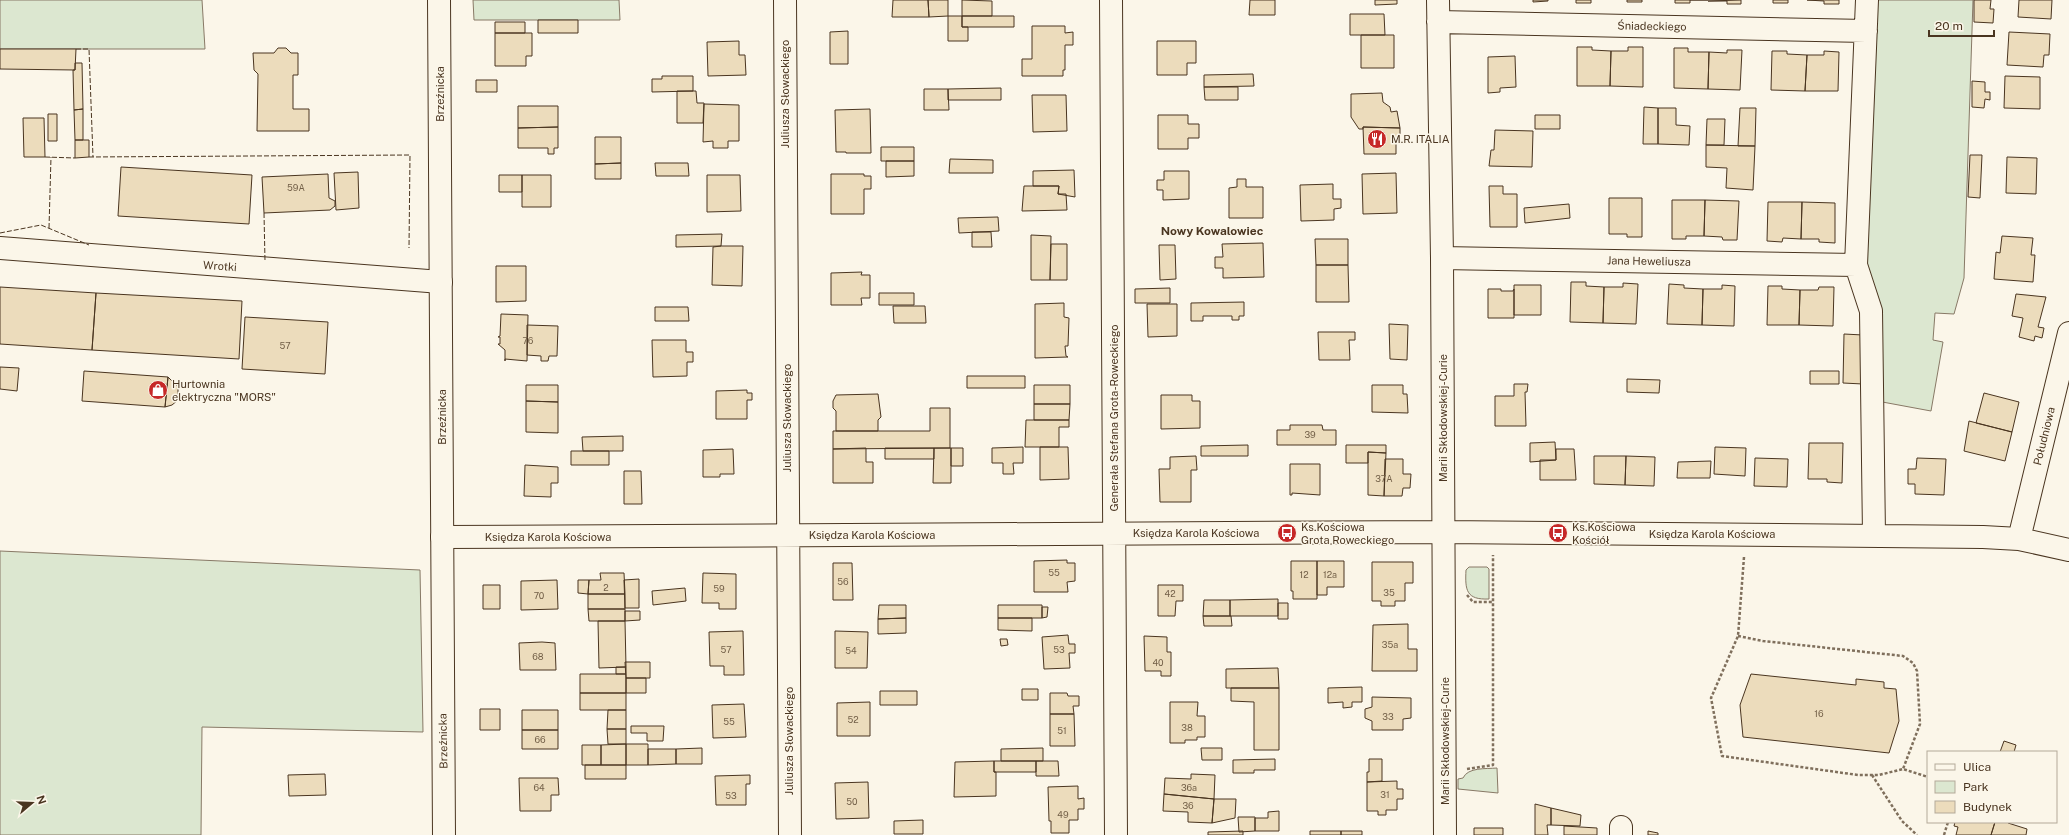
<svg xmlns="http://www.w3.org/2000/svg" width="2069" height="835" font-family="'Public Sans',sans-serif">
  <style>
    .green { fill: #dce7d0; stroke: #887966 }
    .building { fill: #ecdcbc; stroke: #4a3520 }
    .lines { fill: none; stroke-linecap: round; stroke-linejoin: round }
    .minor-casing { stroke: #4a3520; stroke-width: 24 }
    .major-casing { stroke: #4a3520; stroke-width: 24 }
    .path { stroke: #7f6f5c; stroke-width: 2.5; stroke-dasharray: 3 2; stroke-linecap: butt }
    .minor { stroke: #fbf6e9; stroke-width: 22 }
    .major { stroke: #fbf6e9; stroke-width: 22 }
    .fence { stroke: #4a3520; stroke-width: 1; stroke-dasharray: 5 2; stroke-linecap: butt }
    .labels { text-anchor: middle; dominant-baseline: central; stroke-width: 3; stroke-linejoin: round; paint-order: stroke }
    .number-label { font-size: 9px; fill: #725f47 }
    .street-label { font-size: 11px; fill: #4a3520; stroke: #fbf6e9 }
    .poi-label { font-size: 11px; fill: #4a3520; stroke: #fbf6e9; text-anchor: start }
    .neighbourhood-label { font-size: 12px; font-weight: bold; fill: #4a3520; stroke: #fbf6e9 }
  </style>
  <rect width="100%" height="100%" fill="#fbf6e9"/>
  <path class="green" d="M0,0H202L205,49H0Z
    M473,0H619L620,20H474Z
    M1875,0H1973L1964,278L1954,314L1935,313L1933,340L1943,342L1931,411L1877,401L1865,275Z
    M0,551L420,570L423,732L202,727L201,835H0Z
    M1469,567H1487L1489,569V599C1466,600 1465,590 1466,570Z
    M1497,768L1498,793L1458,789V779L1463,778C1468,767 1486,769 1497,768Z"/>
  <path class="building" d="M893,0H928L929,17H892Z
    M928,0H948V16L929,17Z
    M962,0L992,1V16H962Z
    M1250,0H1275V15H1249Z
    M1375,0H1397V4L1375,5Z
    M1533,0H1548V1L1533,2Z
    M1576,0H1591V3H1576Z
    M1627,0H1642V2H1627Z
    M1675,0H1708H1690V3H1675Z
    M1741,0V4H1727V1H1708Z
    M1773,0H1788V3H1773Z
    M1807,0H1839V4H1824V1Z
    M1974,0H1991L1990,9H1994L1993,23L1974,22Z
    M2019,0H2052L2051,19L2018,17Z
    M1350,14H1384L1385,35H1350Z
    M948,16H962V27H968V41H948Z
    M962,16H1014V27H962Z
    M538,20H578V33H538Z
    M495,22H525V33H495Z
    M1032,26H1065V33L1073,32V45H1065V70H1063V76H1022V59H1032Z
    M848,31V64H830V32Z
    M2009,32L2050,34L2049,55H2044L2043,67L2007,65Z
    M495,33H532V56H526V66H495Z
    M1361,35H1394V68H1361Z
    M739,41V55H745L746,75L708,76L707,42Z
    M1157,41H1196V63H1187V75H1157Z
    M1577,47H1592V50L1611,51L1610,86H1577Z
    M1628,47H1643V87L1610,86L1611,51H1628Z
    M278,48H286L291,53H298V75H293V109H309V131H257L258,74L254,70L253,53H274Z
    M1674,48H1688V52H1709L1708,89L1674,88Z
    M0,49H76L75,70L0,69Z
    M1727,50H1742L1740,90L1708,89L1709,52L1727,53Z
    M1772,51H1787V54L1807,55L1805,91L1771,90Z
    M1824,51L1839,52L1838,91H1805L1807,55H1824Z
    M1515,56L1516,87L1500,88V92L1488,93V57Z
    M75,63H82L83,109L74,110L73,70H75Z
    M1253,74L1254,86L1204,87V75Z
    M662,76H693V91L652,92V79H662Z
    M2005,76L2040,77V109L2004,108Z
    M476,80H497V92H476Z
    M1972,81L1985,82V92H1990V100L1985,99L1984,108L1972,107Z
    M1204,87H1238V100H1205Z
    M1001,88V100H948V89Z
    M924,89H948L949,110H924Z
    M677,91H696L697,103H704L703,123H677Z
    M1382,93L1383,102L1390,107L1391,112L1397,111L1400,128L1363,127V129H1359L1351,117V94Z
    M1032,95H1066L1067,131L1033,132Z
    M704,104L739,105V141H728V148H713V141L703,142Z
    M518,106H558V127L518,128Z
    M1644,107L1658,108V144H1643Z
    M1658,108H1676V125L1690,126L1689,145L1658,144Z
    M1740,108H1756L1755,146H1738Z
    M83,109V140H75L74,110Z
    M870,109L871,153H846V152H836L835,110Z
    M48,114H57V141H48Z
    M1158,115H1188V124H1199V138H1188V149H1158Z
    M1535,115H1560V129H1535Z
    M23,118H44L45,157H24Z
    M1707,119H1725L1724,145H1706Z
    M558,127V148H554V154H548V148H518V128Z
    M1363,127L1400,128V138H1396V154H1364Z
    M1495,130L1533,131L1532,167L1489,166L1491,150H1494Z
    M595,137H621V163L595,164Z
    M75,140H89V157L75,158Z
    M1706,145L1755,146L1753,190L1726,188L1727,168L1706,167Z
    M881,147H914V161H881Z
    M1970,155H1982L1980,198L1968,197Z
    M2007,157L2037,158L2036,194L2006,193Z
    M950,159L993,160V173H949Z
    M886,161H914V176L886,177Z
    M621,163V179H595V164Z
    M655,163H688L689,176H656Z
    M121,167L252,175L249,224L118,216Z
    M1074,170L1075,197L1058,194L1059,186H1033V171Z
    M1164,171H1189V199L1163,200V190H1157V180H1164Z
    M358,172L359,208L336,210L334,173Z
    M1396,173L1397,213L1363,214L1362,174Z
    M328,174L329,198L335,201V206L330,210L264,213L262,177Z
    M831,174H864V176H871V189H864V214H831Z
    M499,175H522V192H499Z
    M522,175H551V207H522Z
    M707,175H740L741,211L707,212Z
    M1237,179H1246V187H1263V218H1229V188L1237,187Z
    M1333,184V199H1341V208L1334,209V220L1301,221L1300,185Z
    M1024,186H1059L1058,194H1066L1067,210L1022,211Z
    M1489,186H1503V194H1517V227H1490Z
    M1609,198H1642V237H1627V234H1609Z
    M1672,200H1705L1704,236H1686V239H1672Z
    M1705,200L1739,201L1737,240H1723L1722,237L1704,236Z
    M1768,202H1802L1801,239L1783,238L1782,242L1767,241Z
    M1802,202L1835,203V243L1819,242V239H1801Z
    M1569,204L1570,218L1525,223L1524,208Z
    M998,217L999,231L959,233L958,218Z
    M972,232H991L992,247H972Z
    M722,234L721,246L676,247V235Z
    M1031,235L1051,236L1050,280H1031Z
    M2002,236L2033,238L2031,255H2035L2033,282L1994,279L1996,252L2000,253Z
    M1315,239H1348V265H1316Z
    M1263,243L1264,277L1223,278V268H1215V257H1223L1222,244Z
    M1051,244H1067V280H1050Z
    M1159,245H1175L1176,279L1160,280Z
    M721,246H743L742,286L712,285L713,247Z
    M1316,265H1348L1349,302H1316Z
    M496,266H526V301L496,302Z
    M862,272L861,275H870V298H861L862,305H831V273Z
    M1571,282H1586V286L1604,287L1603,323L1570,322Z
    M1623,283L1638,284L1636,324L1603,323L1604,287H1623Z
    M1669,284L1684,285V288L1703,289L1702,325L1667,324Z
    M1514,285H1541V315H1514Z
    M1722,285L1735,286L1734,326L1702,325L1703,289H1722Z
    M1768,286H1782V289L1800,290L1799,325H1767Z
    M0,287L96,293L92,350L0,344Z
    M1819,287H1834L1833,326L1799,325L1800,290H1818Z
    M1170,288V303H1135V289Z
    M1488,289H1501V291H1513L1514,289V318H1488Z
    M96,293L242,301L239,359L92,350Z
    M879,293H914V305H879Z
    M2016,294L2046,297L2038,327L2044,328L2042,338L2035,336L2034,341L2019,337L2023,318L2012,316Z
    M1244,302V316H1239V320H1232V316H1203V321H1191V303Z
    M1064,303V317L1069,318L1068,346H1065L1066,356L1068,357L1035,358V304Z
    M1147,304H1177V336L1148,337Z
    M893,306H925L926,323H894Z
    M655,307H688L689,321H655Z
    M501,314L528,315L527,361L505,359V361V350L498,344H500V337H498L500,336Z
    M245,317L328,322L325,374L242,369Z
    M1389,324L1408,325L1407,360L1390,359Z
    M527,325L558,326L557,356H549L548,361H541V356L527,355Z
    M1318,332H1355V340H1349L1350,360H1319Z
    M1844,334L1863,335V384L1843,383Z
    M652,340H686V352H693V362H687V376L653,377Z
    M0,367L19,368L17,391L0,389Z
    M84,371L168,377L165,407L82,401Z
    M1810,371H1839V384H1810Z
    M967,376H1025V388H967Z
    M168,377L178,387V400L172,405L165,407Z
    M1627,379L1660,380L1659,393L1627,392Z
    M1514,384H1528L1527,392H1525L1526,426H1495V396H1514Z
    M526,385H558V402L526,401Z
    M1034,385H1070V404H1034Z
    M1372,385H1403V394H1407L1408,413L1372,412Z
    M747,390V393H752V400H747V419H716V391Z
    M1984,393L2019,402L2012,432L1976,423Z
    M878,394L881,417L878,420V431H836V411L833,408V401L836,395Z
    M1161,395H1192V401H1200V428L1161,429Z
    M526,401L558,402V433L526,432Z
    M1034,404H1070L1069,420H1034Z
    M930,408H950V448L833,449V431H930Z
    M1026,420H1069V427H1059V447H1025Z
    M1969,421L2012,432L2005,461L1964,451Z
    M1290,425H1322L1323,430H1336V445H1277V430H1290Z
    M623,436V451H583L582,437Z
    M1555,442L1556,460L1530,462V443Z
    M1809,443H1843L1842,483L1827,482V479H1808Z
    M1248,445V456H1201V446Z
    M1346,445H1386V453L1368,452V463H1346Z
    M1023,447V463H1013L1014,474H1003V463H992V448Z
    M1040,447H1068L1069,479L1040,480Z
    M1715,447L1746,448L1745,476L1714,474Z
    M866,448V462H873V483H833V449Z
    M885,448H934V459H885Z
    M934,448H951V483H933Z
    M951,448H963V466H951Z
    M733,449L734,474H720V477H703V450Z
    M1556,449H1574L1576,480H1540V460H1556Z
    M571,451H609V465H571Z
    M1368,452L1386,453L1384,496L1368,495Z
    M1196,456L1197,470H1191V502H1160L1159,469H1170V457Z
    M1594,456H1626L1625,485L1594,484Z
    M1626,456L1655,457L1654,486L1625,485Z
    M1755,458L1788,459L1787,487L1754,486Z
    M1917,458L1946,459L1944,495L1915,494V484H1908V469H1916Z
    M1385,459H1403V474H1411L1410,488H1403L1402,496H1384Z
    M1711,461L1710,478H1677L1678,462Z
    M1290,464H1320V495L1292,493V495H1290Z
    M525,465L558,467V483H551V497L524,496Z
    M624,471H641L642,504H624Z
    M1067,560V563H1075V581L1067,582L1068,592H1034V561Z
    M1291,561H1317V599H1293V591H1291Z
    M1317,561H1344V587H1327V595H1317Z
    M1372,562H1413V583H1405V601H1395V606H1381V601H1372Z
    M833,563H852L853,600H833Z
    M600,573H624L625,594H588L589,580H601Z
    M703,573L736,574V609H719V603H702Z
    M639,579V608H625L624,580Z
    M557,580L558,609L521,610V581Z
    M578,580H589L588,594L578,593Z
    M483,585H500V609H483Z
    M1158,585H1183V601H1176L1175,616H1158Z
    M685,588L686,601L653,605L652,591Z
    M588,594H625V609H588Z
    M1278,599V616H1230V600Z
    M1204,600H1230V616H1203Z
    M1278,603H1288V619H1278Z
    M879,605H906V618L878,619Z
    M998,605H1042V618H998Z
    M1042,607H1048L1047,617L1042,618Z
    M588,609H625V621H589Z
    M625,611H640V620L625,621Z
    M1203,616H1231L1232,626H1204Z
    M906,618V633L878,634V619Z
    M998,618H1032V631L998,630Z
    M598,621H625L626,667L599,668Z
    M1408,624V649H1417V671H1372L1373,625Z
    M743,631L744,675H724V666H710L709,632Z
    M835,631L868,632L867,668H835Z
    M1068,635L1069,644H1075V653H1069L1070,668L1044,669L1042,637Z
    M1144,636L1167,637V652H1171V676H1161V671H1145Z
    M1000,639H1007L1008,645L1001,646Z
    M542,642L555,643L556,670H520L519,643Z
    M625,662H650V678H626Z
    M616,667H626V674H616Z
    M1278,668L1279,688H1226V669Z
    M580,674H626V693H580Z
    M1751,674L1856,685V679L1884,682V688L1896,689L1899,721L1889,753L1743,737L1740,705Z
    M626,678H646V693H626Z
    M1362,687V702H1352V707L1343,708V702L1328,703V688Z
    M1231,688H1279V750H1254V702L1231,701Z
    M1022,689H1038V700H1022Z
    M880,691H917V705H880Z
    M580,693H626V710H580Z
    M1050,693H1067L1068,696H1079V706H1073L1074,714H1050Z
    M1372,697L1411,698V718L1403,719V730H1372V721L1365,718V709L1372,707Z
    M870,702V736H837V703Z
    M1170,702H1198L1197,716H1205V737H1197V740H1185V743H1170Z
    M744,704L746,737L713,738L712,705Z
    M480,709H500V730H480Z
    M522,710H558V730H522Z
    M608,710H626V729H607Z
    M1050,714H1074L1075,746H1050Z
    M631,726H664L663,741H647V733H631Z
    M607,729H626V744H608Z
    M522,730H558V749H522Z
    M2004,741L2016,745L2014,752H2000Z
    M626,744V765H601V745Z
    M626,744H648V765H626Z
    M582,745H601V765H582Z
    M702,748V764H676V749Z
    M1043,748V761H1001V749Z
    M1201,748H1222V760H1202Z
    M648,749H676V764L648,765Z
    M1275,759V770H1254V773H1233V760Z
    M1369,759H1382V781L1367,782V772H1369Z
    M994,761V772H996V796L954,797L955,762Z
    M994,761H1036V772H994Z
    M1036,761H1058L1059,776H1036Z
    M585,765H626V779H585Z
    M325,774L326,795L289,796L288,775Z
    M1191,774L1215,775L1214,799L1164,794L1165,778L1191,779Z
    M750,775V784H746V805H716L715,776Z
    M519,778H558L559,795H551V811H520Z
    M1397,781V789H1403V799H1397V810H1386V815H1378V811H1367V782Z
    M868,782L869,818L836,819L835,783Z
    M1078,786V799L1084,798V809H1078V820H1069V833H1051V821H1049L1048,787Z
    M1164,794L1214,799L1212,823L1188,822V812L1163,811Z
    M1214,799H1236L1235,818L1212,823Z
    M1535,804L1551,808V825H1547L1548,835H1535Z
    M1551,808L1581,815L1580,826L1551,825Z
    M1279,811V831H1255V818H1268V812Z
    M1238,817H1255V831L1239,832Z
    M923,820V834H894V821Z
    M1955,822H1995L1991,835H1956L1958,827L1954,826Z
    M1995,822H2009L2008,823L2027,829L2026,835H1991Z
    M1564,826L1597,828V835H1564Z
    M1474,828H1503V835H1474Z
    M1243,831V835H1208V832Z
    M1310,831H1341V835H1310Z
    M1341,831H1362V835H1341Z
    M1648,831L1658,833V835H1648Z"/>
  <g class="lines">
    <defs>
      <path id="minor" d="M785,0L790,835
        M1111,0L1116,835
        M1438,0L1442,258L1445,835
        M1867,0L1856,265L1871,311L1874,535
        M1438,22L1866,31
        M0,248L441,282
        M1442,258L1856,265
        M442,537L1443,532L1983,537L2019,539L2069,550
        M2019,539L2069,333
        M1621,835V827"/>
      <path id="major" d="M439,0L444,835"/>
    </defs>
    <use href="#minor" class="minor-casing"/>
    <use href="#major" class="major-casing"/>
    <path class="path" d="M1744,557L1738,636L1711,698L1722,756L1858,775H1879L1903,769L1928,777
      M1467,595L1473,602H1492
      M1738,636L1763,641L1903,656L1913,663L1917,671L1920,724L1903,769
      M1467,769L1493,765V555
      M1872,775L1902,821L1917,835
      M1944,835L1948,822"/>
    <use href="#minor" class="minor"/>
    <use href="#major" class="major"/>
    <path class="fence" d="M76,49H89L93,157
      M45,157L75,158
      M89,157L410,155L409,248
      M264,213L265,261
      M49,228L51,157
      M0,233L41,225L89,245"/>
  </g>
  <defs>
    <symbol id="restaurant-disc" viewBox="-11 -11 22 22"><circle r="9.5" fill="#c62828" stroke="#fbf6e9"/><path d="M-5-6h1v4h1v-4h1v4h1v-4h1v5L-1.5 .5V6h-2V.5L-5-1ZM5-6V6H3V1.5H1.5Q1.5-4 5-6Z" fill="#fff"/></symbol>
    <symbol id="shop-disc" viewBox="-11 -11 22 22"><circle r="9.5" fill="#c62828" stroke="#fbf6e9"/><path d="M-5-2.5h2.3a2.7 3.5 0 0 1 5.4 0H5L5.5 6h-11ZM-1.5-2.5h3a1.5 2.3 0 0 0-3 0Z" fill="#fff"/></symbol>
    <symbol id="bus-disc" viewBox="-11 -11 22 22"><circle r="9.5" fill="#c62828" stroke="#fbf6e9"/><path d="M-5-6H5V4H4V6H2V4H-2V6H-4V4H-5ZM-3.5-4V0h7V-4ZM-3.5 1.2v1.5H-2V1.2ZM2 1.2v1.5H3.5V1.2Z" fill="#fff"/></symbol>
  </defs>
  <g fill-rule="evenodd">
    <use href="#restaurant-disc" x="1366" y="128" width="22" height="22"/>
    <use href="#shop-disc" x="147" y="379" width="22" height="22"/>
    <use href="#bus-disc" x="1276" y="522" width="22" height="22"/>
    <use href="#bus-disc" x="1547" y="522" width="22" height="22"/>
  </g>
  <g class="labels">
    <g class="number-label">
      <text x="296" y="187">59A</text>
      <text x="528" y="340">76</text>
      <text x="285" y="345">57</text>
      <text x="1310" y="434">39</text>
      <text x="1384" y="478">37A</text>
      <text x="1054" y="572">55</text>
      <text x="1304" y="574">12</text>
      <text x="1330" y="574">12a</text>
      <text x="843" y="581">56</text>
      <text x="606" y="587">2</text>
      <text x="719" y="588">59</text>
      <text x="1389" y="592">35</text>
      <text x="1170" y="593">42</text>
      <text x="539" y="595">70</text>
      <text x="1390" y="644">35a</text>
      <text x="726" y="649">57</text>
      <text x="1059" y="649">53</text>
      <text x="851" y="650">54</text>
      <text x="538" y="656">68</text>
      <text x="1158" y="662">40</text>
      <text x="1819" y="713">16</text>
      <text x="1388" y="716">33</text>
      <text x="853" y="719">52</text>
      <text x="729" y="721">55</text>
      <text x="1187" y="727">38</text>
      <text x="1062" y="730">51</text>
      <text x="540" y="739">66</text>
      <text x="539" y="787">64</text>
      <text x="1189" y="787">36a</text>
      <text x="1385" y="794">31</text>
      <text x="731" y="795">53</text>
      <text x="852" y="801">50</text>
      <text x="1188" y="805">36</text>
      <text x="1063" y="814">49</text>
    </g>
    <g class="street-label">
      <text transform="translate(1652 26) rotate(1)">Śniadeckiego</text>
      <text transform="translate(440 94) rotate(-90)">Brzeźnicka</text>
      <text transform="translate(785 94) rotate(-90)">Juliusza Słowackiego</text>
      <text transform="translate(1649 261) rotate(1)">Jana Heweliusza</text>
      <text transform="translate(220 266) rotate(4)">Wrotki</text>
      <text transform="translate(442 417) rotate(-90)">Brzeźnicka</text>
      <text transform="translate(787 418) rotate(-90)">Juliusza Słowackiego</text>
      <text transform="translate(1114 418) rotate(-90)">Generała Stefana Grota-Roweckiego</text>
      <text transform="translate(1443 418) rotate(-90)">Marii Skłodowskiej-Curie</text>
      <text transform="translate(2044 436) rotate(-76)">Południowa</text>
      <text x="1196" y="533">Księdza Karola Kościowa</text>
      <text x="1712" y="534">Księdza Karola Kościowa</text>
      <text x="872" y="535">Księdza Karola Kościowa</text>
      <text x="548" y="537">Księdza Karola Kościowa</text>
      <text transform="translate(443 741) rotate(-91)">Brzeźnicka</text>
      <text transform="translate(789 741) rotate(-90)">Juliusza Słowackiego</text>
      <text transform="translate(1445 741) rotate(-90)">Marii Skłodowskiej-Curie</text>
    </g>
    <g class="poi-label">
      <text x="1391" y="139">M.R. ITALIA</text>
      <text x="172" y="384">Hurtownia<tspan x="172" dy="13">elektryczna "MORS"</tspan></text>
      <text x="1301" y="527">Ks.Kościowa<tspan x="1301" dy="13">Grota Roweckiego</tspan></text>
      <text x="1572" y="527">Ks.Kościowa<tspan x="1572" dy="13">Kościół</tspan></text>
    </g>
    <g class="neighbourhood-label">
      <text x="1212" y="231">Nowy Kowalowiec</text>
    </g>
  </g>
  <rect x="1927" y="751" width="130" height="72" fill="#fbf6e9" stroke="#b4a999"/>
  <rect x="1935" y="764" width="20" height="6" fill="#fbf6e9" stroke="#b4a999"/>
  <text x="1963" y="771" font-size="12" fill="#4a3520">Ulica</text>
  <rect x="1935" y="781" width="20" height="12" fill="#dce7d0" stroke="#b4a999"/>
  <text x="1963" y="791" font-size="12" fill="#4a3520">Park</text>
  <rect x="1935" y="801" width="20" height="12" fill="#ecdcbc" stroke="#b4a999"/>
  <text x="1963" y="811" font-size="12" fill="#4a3520">Budynek</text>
  <g transform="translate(32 803) rotate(71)" stroke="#fbf6e9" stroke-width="3" paint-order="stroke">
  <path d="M0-3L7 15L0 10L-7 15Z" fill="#4a3520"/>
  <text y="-6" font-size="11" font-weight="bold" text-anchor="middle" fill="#4a3520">N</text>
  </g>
  <path d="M1929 30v6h65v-6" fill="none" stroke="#4a3520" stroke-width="2"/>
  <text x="1935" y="30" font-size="12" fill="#4a3520" stroke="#fbf6e9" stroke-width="3" paint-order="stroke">20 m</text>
</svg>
